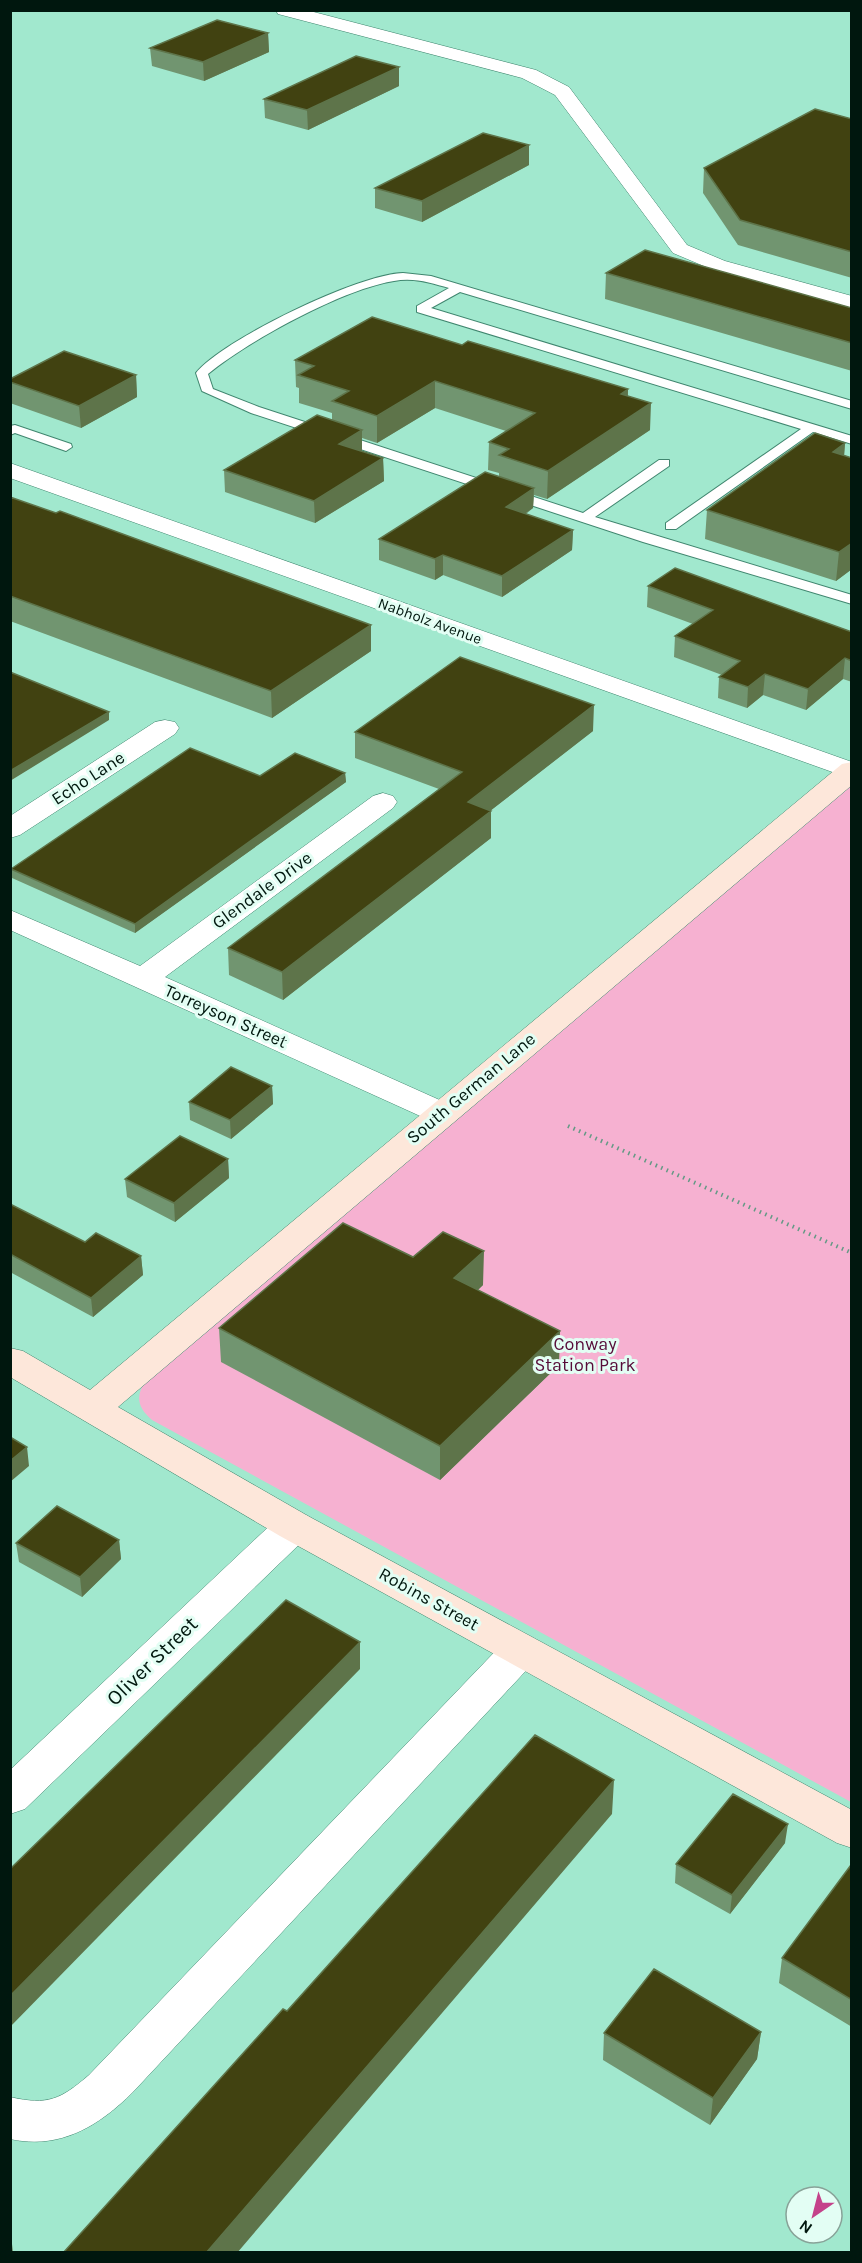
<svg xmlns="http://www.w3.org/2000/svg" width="862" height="2263" font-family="Karla,sans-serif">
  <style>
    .green { fill: #f6b1d1 }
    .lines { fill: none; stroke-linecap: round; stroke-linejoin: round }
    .lane-casing { stroke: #40866f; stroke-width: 2 }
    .street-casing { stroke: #40866f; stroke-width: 1 }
    .secondary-casing { stroke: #40866f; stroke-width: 1 }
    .path { stroke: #649985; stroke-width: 4; stroke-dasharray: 1.5 4.5; stroke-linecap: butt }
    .lane { fill: #fff; fill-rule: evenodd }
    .street { fill: #fff; fill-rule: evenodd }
    .secondary { fill: #fde7da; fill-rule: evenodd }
    .wall { fill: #719570 }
    .shaded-wall { fill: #5e744a }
    .building { fill: #414211; stroke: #5e744a; stroke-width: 1.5 }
    .labels { text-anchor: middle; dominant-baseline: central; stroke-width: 6; stroke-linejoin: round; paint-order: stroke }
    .far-street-label { font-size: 15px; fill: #00170e; stroke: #e3fef4 }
    .street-label { font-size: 18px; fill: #00170e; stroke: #e3fef4 }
    .park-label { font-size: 18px; fill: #570c39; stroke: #e3fef4 }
    .near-street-label { font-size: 21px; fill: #00170e; stroke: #e3fef4 }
  </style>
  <rect width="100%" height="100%" fill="#a1e8ce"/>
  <path class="green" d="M851,782V1802L152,1420C138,1408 135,1397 145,1382Z"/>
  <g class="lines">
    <defs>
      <path id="lane" d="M403,273L431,276L852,401V409L460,292L431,308L852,436V444L813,432L676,529H666V523L801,429L417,312V306L449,288C432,283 413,277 394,281C343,289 248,341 208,374L213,389L259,407L583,513L659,460H669V466L595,517L852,595V604L643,542L251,413L202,391L196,373C224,339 359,274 403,273Z
        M15,425L71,444L72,447L66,451L15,433L10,435V426Z"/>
      <path id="street" d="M276,10H306L536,70L569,87L687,245L725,261L852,296V309L711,269L673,253L555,95L522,78L278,14Z
        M10,463L852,762V779L10,478Z
        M165,720L175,722L179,728L175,734L20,835L10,838V816L155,722Z
        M383,793L393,796L397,802L393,808L165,977L453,1106L457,1113L453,1120L441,1123L429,1120L10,930V910L140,966L373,796Z
        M294,1512L308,1516L313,1526L308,1536L25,1809L10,1814V1770L280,1516Z
        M521,1635L535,1639L541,1650L535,1661L133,2092C99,2126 60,2150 10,2139V2097C48,2106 61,2099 89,2075L507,1639Z"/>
      <path id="secondary" d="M852,762V785L118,1407L308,1516L852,1810V1848L837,1843L280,1536L10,1377V1348L23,1351L90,1390L842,764Z"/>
    </defs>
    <use href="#lane" class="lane-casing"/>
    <use href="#street" class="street-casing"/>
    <use href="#secondary" class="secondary-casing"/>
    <path class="path" d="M568,1126L852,1253"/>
    <use href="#lane" class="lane"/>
    <use href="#street" class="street"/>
    <use href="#secondary" class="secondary"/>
  </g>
  <path class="wall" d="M268,33L269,52L204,81L152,66L150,48Z
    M399,67V86L308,130L265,118L264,99Z
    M852,119V278L738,245L703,193L704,168Z
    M529,165L422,222L375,208V188Z
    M606,273L852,308V371L605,299Z
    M462,345L628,389V396L650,430L547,499L534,495L533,508L526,514L573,530L572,550L502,597L443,575L435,580L379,560V539L499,477V473L488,470L489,442L506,431L435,408L377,443L362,438V451L383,458L384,481L315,523L225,492L224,470L332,420V413L299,403V388L296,387L295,360Z
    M136,375L137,397L81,428L10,403V379Z
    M845,443L844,455L852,458V569L836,581L705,539L707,510Z
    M10,497L371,651L272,718L10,621Z
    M648,586L852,632V682L843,679L806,710L763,695L747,708L718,698L719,677L722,675L674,657L675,636L693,624L647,607Z
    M593,731L490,811L491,838L283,1000L229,975L228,948L439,789L355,758V732Z
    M345,773L346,782L135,933L12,878L11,869L260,776Z
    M272,1086L273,1104L231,1139L190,1120L189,1102Z
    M228,1159L229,1178L175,1222L127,1197L125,1179Z
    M10,1204L85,1242L141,1256L143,1275L93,1317L10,1272Z
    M413,1257L483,1285L478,1290L559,1365L440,1480L221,1362L219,1328Z
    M119,1540L121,1559L82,1597L19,1562L16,1543Z
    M785,1843L730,1914L675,1883L676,1864Z
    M852,1866V2027L779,1983L782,1958Z
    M761,2032L757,2059L710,2125L603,2060L604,2033Z"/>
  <path class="shaded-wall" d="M268,33L269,52L204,81L203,62Z
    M399,67V86L308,130L307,110Z
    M529,145V165L422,222V201Z
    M136,375L137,397L81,428L79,406Z
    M435,381V408L377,443V416Z
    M628,389L627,417L621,394Z
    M651,403L650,430L547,499L548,471Z
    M362,430V452L339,444Z
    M845,443L843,471L833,452Z
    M383,458L384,481L315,523L314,501Z
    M534,488L533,508L505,527L506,507Z
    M573,530L572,550L502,597V576Z
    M852,543V569L836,581L839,552Z
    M443,555V575L435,580V559Z
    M371,625V651L272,718L271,691Z
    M845,658L843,679L806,710L808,689Z
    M765,674L763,695L747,708L748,687Z
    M594,705L593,731L468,828V802Z
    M109,712V720L10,781V771Z
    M345,773L346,782L135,933V924Z
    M491,811V838L283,1000L282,972Z
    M272,1086L273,1104L231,1139L230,1120Z
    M228,1159L229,1178L175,1222L174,1203Z
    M484,1251L483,1285L454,1312V1278Z
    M141,1256L143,1275L93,1317L91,1298Z
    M560,1331L559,1365L440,1480V1446Z
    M27,1447L29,1466L10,1482V1461Z
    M119,1540L121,1559L82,1597L80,1577Z
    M360,1642V1669L10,2027V1996Z
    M614,1780L612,1814L237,2253H206Z
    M788,1824L785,1843L730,1914L732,1895Z
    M761,2032L757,2059L710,2125L713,2098Z
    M12,2244L13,2253H10V2245Z"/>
  <path class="building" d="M217,20L268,33L203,62L150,48Z
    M356,56L399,67L307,110L264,99Z
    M815,109L852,119V252L740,220L704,168Z
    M483,133L529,145L422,201L375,188Z
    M645,250L852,308V343L606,273Z
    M372,317L462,345L468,341L628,389L621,394L651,403L548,471L499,455L509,449L489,442L535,413L435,381L377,416L332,401L349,391L298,375L314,366L295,360Z
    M64,351L136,375L79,406L10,382V379Z
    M317,415L362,430L339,444L383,458L314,501L224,470Z
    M815,433L845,443L833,452L852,458V543L839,552L707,510Z
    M485,472L534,488L506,507L573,530L502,576L443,555L435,559L379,539Z
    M10,497L56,513L60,511L371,625L271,691L10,596Z
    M675,568L852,632V661L845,658L808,689L765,674L748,687L719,677L740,661L675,636L713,610L648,586Z
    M460,657L594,705L468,802L491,811L282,972L228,948L462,772L355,732Z
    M10,672L109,712L10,771Z
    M190,748L260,776L295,753L345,773L135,924L11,869Z
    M231,1067L272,1086L230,1120L189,1102Z
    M180,1136L228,1159L174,1203L125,1179Z
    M10,1204L85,1242L96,1233L141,1256L91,1298L10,1254Z
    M343,1223L413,1257L443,1232L484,1251L454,1278L560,1331L440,1446L219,1328Z
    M10,1437L27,1447L10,1461Z
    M57,1506L119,1540L80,1577L16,1543Z
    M286,1600L360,1642L10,1996V1869Z
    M535,1735L614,1780L206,2253H63L283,2009L287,2011Z
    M733,1794L788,1824L732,1895L676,1864Z
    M851,1865L852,1866V2000L782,1958Z
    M654,1969L761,2032L713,2098L604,2033Z"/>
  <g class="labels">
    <g class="far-street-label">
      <text transform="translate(430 621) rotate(20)">Nabholz Avenue</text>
    </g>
    <g class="street-label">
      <text transform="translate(88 778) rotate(-33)">Echo Lane</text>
      <text transform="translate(262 890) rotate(-36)">Glendale Drive</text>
      <text transform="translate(226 1016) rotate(24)">Torreyson Street</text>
      <text transform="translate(471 1088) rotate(-40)">South German Lane</text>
      <text transform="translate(429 1599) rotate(29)">Robins Street</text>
    </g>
    <g class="park-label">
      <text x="585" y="1344">Conway<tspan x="585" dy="21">Station Park</tspan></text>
    </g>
    <g class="near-street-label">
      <text transform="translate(152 1661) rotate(-44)">Oliver Street</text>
    </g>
  </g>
  <rect width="862" height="2263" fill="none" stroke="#00170e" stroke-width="24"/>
  <g transform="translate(814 2215) rotate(215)"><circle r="28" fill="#e3fef4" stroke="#88a298" stroke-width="1.5"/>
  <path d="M0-4.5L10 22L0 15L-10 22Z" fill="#c4428a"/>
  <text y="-9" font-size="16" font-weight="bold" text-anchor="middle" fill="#00170e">N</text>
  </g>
</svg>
